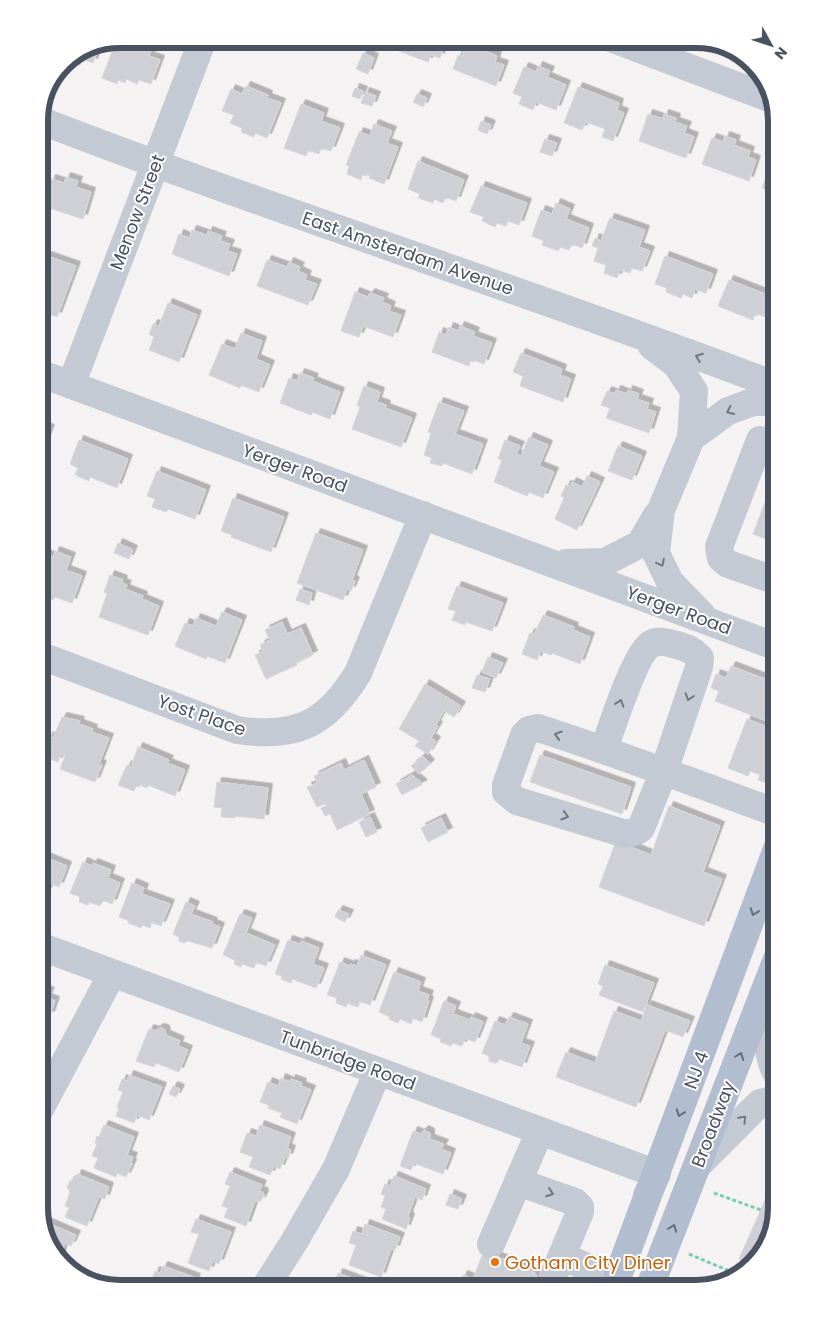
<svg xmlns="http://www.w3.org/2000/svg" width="816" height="1328" font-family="Poppins,sans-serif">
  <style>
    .building { fill: #ced0d6; stroke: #d6d7dd; filter: url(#shadow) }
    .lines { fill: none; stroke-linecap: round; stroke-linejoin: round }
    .path { stroke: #7aceb0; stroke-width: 3; stroke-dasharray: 4 2.5; stroke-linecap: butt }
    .minor { stroke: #c3cad3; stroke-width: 28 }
    .major { stroke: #b2bdd0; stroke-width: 28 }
    .oneway { stroke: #6e7682 }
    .oneway2 { stroke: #636d7c }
    .food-dot { fill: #e8710a; stroke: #fff; stroke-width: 2 }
    .labels { text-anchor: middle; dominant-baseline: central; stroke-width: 4; stroke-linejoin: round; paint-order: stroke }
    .street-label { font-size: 18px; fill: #495260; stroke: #fff }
    .food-label { font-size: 18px; fill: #c56008; stroke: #fff; text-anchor: start }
    .rim { fill: none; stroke: #495260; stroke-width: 6 }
  </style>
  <defs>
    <filter id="shadow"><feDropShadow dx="4.5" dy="-4.5" stdDeviation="0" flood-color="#0004"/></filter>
  </defs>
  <rect width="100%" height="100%" fill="#f4f2f2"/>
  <path class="building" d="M404,39H447L440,58L431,55L428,62L399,51Z
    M139,43L152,48L149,56L160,60L151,84L139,80L137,84L126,79L125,83L118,80L117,84L102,78L115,44L135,51Z
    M467,44L477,48L478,44L489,49L487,52L497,56L495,62L504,65L496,86L453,69L458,55L462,56Z
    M99,47L93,63L82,59L80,65L71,62L70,65L62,63Z
    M363,53L374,58L368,74L356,69Z
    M538,66L550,71L547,77L566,85L556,110L536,102L533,110L519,104L522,97L513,93L524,67L536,72Z
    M246,86L268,95L267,98L281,103L267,138L255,133L254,137L241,132L242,128L230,123L234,115L222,111L231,89L242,94Z
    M578,87L619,103L617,110L624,113L613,141L602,137L605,129L586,122L582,130L564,123Z
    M355,88L363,91L360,99L352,96Z
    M365,92L376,96L372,106L361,103Z
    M417,94L427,98L423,107L413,102Z
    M301,104L324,113L321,121L340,128L331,151L321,148L319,154L308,150L306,156L284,148Z
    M648,114L663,119L664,114L676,118L675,122L687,126L684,133L694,137L686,158L639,141Z
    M481,121L491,125L487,134L478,130Z
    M374,124L392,131L387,143L398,147L384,184L369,178L370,176L363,173L361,180L347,174L349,166L346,165L359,132L370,136Z
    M725,136L736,140L734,145L750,151L748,157L756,160L749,181L702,164L712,138L723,142Z
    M545,139L557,143L552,156L540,152Z
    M773,159L777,160V194L762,188Z
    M418,161L464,180L456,201L446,197L443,203L434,199L433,203L418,198L420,194L408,189Z
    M66,177L78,181L76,187L91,192L83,219L43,206L51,179L64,183Z
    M481,186L527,203L519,225L508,221L506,226L497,223L495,227L482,221L484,217L470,212Z
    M556,203L570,209L566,219L589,228L582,248L572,244L569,250L560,247L558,251L542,245L544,241L532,236L541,210L552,214Z
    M610,218L645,230L639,247L650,251L642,271L632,268L630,273L620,270L617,278L604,273L606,265L594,261L598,248L592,246L595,238L601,241Z
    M192,230L207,235L208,231L222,236L220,241L230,244L227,251L237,254L229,276L172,254L179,234L189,238Z
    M47,256L76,266L57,317L42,311L41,315H39V275Z
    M665,256L713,274L706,293L695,289L692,298L683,294L681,298L666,292L667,288L655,284Z
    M267,260L287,267L289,262L300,267L298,271L307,275L305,280L317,284L308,305L257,286Z
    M729,280L773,297L765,317L755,313L753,320L718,306Z
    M355,292L368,297L370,293L384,298L382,302L391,306L389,311L401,315L393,337L363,326L359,337L341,331Z
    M168,303L197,315L179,362L149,350L154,337L149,334L153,324L159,326Z
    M460,326L475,332L473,336L492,343L484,364L471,359L469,366L432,352L439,332L446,335L449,327L458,331Z
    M241,333L262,341L256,359L270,365L259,392L241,385L240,388L209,375L222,344L235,349Z
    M521,353L562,369L560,375L571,379L563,402L520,386L523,376L513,372Z
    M300,373L314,378L312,381L340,392L330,419L312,412L311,415L280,403L289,378L297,381Z
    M364,386L380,392L377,402L386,405L385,408L412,418L401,447L352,429L360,407L357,405Z
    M616,390L627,394L628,390L639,394L637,399L649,403L647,409L656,412L649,433L606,418L610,408L601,405L607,391L615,394Z
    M439,402L464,411L455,434L483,444L472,474L443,463L442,466L430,463L432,458L424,455L431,433L428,432Z
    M39,425L50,429L39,458Z
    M529,437L548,445L539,466L554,472L543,498L529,492L527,496L494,482L502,460L498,459L505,440L520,446L516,454L521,456Z
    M79,440L128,459L117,488L90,477L89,481L75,475L78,468L70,464Z
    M618,446L642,456L632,480L608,471Z
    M157,471L206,490L195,519L168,509L166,512L152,507L155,499L147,496Z
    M587,476L600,482L577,530L555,519L564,498L561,496L566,485L570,486L572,482L582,487Z
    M772,484L777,486V543L753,534Z
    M233,498L284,517L271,552L231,537L232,535L221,531Z
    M316,533L363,550L352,580L355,581L351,591L347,589L343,600L297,583Z
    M118,543L133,550L129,559L114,553Z
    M55,551L71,557L66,570L82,576L72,603L55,597L53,600L39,594V552L53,557Z
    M110,575L123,580L122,583L127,585L125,589L143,596L142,599L159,606L148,635L99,617L107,594L104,592Z
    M457,586L503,603L492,631L466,622L465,625L452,620L456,611L448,609Z
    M300,589L312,593L309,605L296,600Z
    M222,612L242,620L225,663L207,656L206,659L175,646L185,623L193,626L196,618L216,626Z
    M543,615L574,627L573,630L590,637L580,664L552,653L551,655L541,651L537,660L522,654L530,633L534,635Z
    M282,622L287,634L301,628L313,655L296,663L297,665L266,679L255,655L263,652L260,645L270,640L265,630Z
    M488,657L503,663L496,678L482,672Z
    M731,666L765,679L767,674L777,679V787L758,780L760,775L750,771L748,776L728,768L747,719L775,730L777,725L715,701L719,691L711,688L716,674L726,678Z
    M477,675L490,679L485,692L472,688Z
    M425,684L461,706L454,717L444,711L436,725L438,726L431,738L436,741L428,754L415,746L419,741L399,729Z
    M62,717L80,721L79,724L93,729L92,732L109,738L99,764L102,765L95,782L60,769L65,756L61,754L58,762L41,755L49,736L53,738Z
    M138,747L169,760L167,763L185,770L175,796L148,785L147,788L137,784L134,791L118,785L127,765L131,767Z
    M540,755L631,787L622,814L530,782Z
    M423,756L430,764L419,774L411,766Z
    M364,760L376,787L361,794L370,814L337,830L330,814L325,816L321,808L328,805L327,803L317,807L307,787L317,783L314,776L341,763L344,770Z
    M412,775L423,784L402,795L396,784Z
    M217,782L268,788L264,819L235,816V818L221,817L222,808L214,807Z
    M669,806L720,826L703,872L722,879L704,926L599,887L616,841L651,855Z
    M370,817L377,832L366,837L359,822Z
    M441,818L448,832L428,842L421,828Z
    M39,837L45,840L40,855L67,866L59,887L50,883L47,892L39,889Z
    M83,862L92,866L93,863L111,870L108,878L120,883L112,904L103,900L100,906L89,902L88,905L79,902L80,897L70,893Z
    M132,883L144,888L142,894L170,904L161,926L152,922L150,928L142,925L141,928L128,923L129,921L119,917Z
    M186,902L195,906L191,914L213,922L212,924L220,927L212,948L188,941L184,943L179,941V937L173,934Z
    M338,910L349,914L345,922L335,917Z
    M240,914L252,918L246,933L275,945L266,966L256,962L254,968L242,964L241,967L234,964L235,960L223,955Z
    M288,940L300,944L301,941L319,948L313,964L324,968L316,988L292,979L291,983L281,979L282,976L275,974Z
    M361,955L386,965L370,1005L360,1001L358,1007L347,1003L346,1007L336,1003L337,998L327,995L340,962L350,966L351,964L357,966Z
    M605,965L654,983L643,1012L599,995L603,986L598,984Z
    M394,972L421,982L418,991L429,995L427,1000L429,1001L422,1022L413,1018L411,1024L400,1019L398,1023L389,1019L390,1017L379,1012Z
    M39,987L50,992L47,998L55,1001L50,1016L41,1013L39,1018Z
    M444,1001L456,1006L453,1014L470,1020L471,1017L483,1022L475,1042L465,1038L462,1046L452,1043L451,1046L440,1042L441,1039L431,1035Z
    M647,1005L690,1021L683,1037L665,1030L636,1107L556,1077L566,1052L595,1063L614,1011L641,1021Z
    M509,1017L528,1024L521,1043L530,1046L522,1067L499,1059L498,1062L495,1063L489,1061V1056L482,1053L495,1021L505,1025Z
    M161,1028L165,1030L166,1035L180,1041L178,1046L188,1050L179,1072L156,1063L154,1067L136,1061L149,1029L156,1031L157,1029Z
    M129,1075L162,1087L149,1120L137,1115L134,1123L116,1116L119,1108L117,1107L123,1092L118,1090L122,1079L127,1081Z
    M281,1078L290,1082L291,1079L302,1083L301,1086L311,1090L297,1124L280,1117L282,1113L268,1108L269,1105L260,1102L268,1082L278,1086Z
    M173,1086L180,1089L176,1097L169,1094Z
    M104,1125L134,1137L127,1155L133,1157L131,1162L132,1164L126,1177L117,1173L116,1177L94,1168L98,1158L92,1156L97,1144L95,1143L97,1136L99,1137Z
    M260,1125L291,1137L287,1148L291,1150L288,1158L285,1157L280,1169L274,1166L270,1175L249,1167L253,1157L240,1152L247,1133L256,1136Z
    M424,1130L430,1133V1139L444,1144L441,1149L451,1153L443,1174L414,1163L411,1170L400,1166L413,1131L420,1134Z
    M230,1172L262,1185L259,1191L263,1192L264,1195L261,1201H255L246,1226L224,1217L228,1208L222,1206L230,1186L225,1184Z
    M777,1173V1209L764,1253L751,1265L739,1259Z
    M77,1174L109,1187L105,1199L99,1197L87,1226L65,1217L69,1208L65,1206L70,1192L67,1187L70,1181L76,1178Z
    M394,1176L426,1189L422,1200L415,1197L408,1216L410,1218L406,1229L382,1219L386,1209L381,1207L385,1196L381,1194L385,1184L390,1186Z
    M450,1194L462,1199L458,1209L446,1205Z
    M196,1219L231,1232L219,1264L213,1261L209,1271L188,1263L199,1234L191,1232Z
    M43,1221L76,1235L71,1246L65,1243L60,1258L47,1244Z
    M365,1224L400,1237L395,1250L391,1249L381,1277L349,1265L356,1245L349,1243L353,1231L362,1234Z
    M484,1251L535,1273L541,1287L540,1289H457L463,1275L473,1279Z
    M163,1266L196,1278L192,1289H162L150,1284L155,1271L160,1273Z
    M338,1273L373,1286L372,1289H333Z"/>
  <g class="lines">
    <path class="path" d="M714,1193L761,1210
      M689,1254L739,1275"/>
    <path class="minor" d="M613,39L772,99
      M39,120C283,214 533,293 777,386
      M652,346L676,364L694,391L691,438
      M39,373L777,647
      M71,385L203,39
      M566,563L605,562L640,544L657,515
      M777,581L728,564L721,558L719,547L760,440L777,446
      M702,615L670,582L656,553L661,510L691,438L728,411L753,402H777
      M39,655L237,730C296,739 327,724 358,673L423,515
      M604,749C611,730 635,653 651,644C660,639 668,643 677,645C687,648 693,650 700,658L699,667L664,771L641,828L637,831L626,834L517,801L506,792V785L524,735L529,730L538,728C619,754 698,784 777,813
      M39,946L657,1174L647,1195
      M764,992C766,1012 766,1060 777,1074
      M39,1111L112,974
      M697,1166L760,1103L777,1099
      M518,1182L575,1202L580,1207V1212L548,1289
      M491,1244L540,1131
      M563,1257L609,1276
      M264,1289L294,1242L336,1169L378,1071"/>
    <path class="major" d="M613,1289L777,849
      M649,1289L777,959"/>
  </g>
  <defs><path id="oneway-chevron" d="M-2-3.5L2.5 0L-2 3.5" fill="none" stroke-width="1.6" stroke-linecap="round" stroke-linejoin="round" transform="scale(1.25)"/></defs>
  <g class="oneway">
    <use href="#oneway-chevron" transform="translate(699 357) rotate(-159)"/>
    <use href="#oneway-chevron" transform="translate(730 411) rotate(155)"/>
    <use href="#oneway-chevron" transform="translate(661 563) rotate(64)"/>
    <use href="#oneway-chevron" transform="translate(689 697) rotate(108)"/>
    <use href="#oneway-chevron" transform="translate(620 703) rotate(-71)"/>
    <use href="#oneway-chevron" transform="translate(558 735) rotate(-163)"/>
    <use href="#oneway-chevron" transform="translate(565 816) rotate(17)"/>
    <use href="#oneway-chevron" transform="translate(743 1119) rotate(-46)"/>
    <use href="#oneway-chevron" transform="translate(550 1193) rotate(20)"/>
  </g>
  <g class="oneway2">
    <use href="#oneway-chevron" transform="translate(754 912) rotate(110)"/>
    <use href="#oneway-chevron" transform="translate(740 1056) rotate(-69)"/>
    <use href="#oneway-chevron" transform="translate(680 1113) rotate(110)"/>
    <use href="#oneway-chevron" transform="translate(673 1228) rotate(-69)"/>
  </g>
  <circle class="food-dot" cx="495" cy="1262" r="5"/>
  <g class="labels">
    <g class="street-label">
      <text transform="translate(137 212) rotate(-69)">Menow Street</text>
      <text transform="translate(408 253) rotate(19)">East Amsterdam Avenue</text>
      <text transform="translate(295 468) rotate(20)">Yerger Road</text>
      <text transform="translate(679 610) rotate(20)">Yerger Road</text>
      <text transform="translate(202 715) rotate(19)">Yost Place</text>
      <text transform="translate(348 1060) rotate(20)">Tunbridge Road</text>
      <text transform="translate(696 1070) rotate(-70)">NJ 4</text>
      <text transform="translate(713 1124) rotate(-69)">Broadway</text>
    </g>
    <g class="food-label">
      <text x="505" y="1262">Gotham City Diner</text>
    </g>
  </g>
  <path d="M0 0H816V1328H0ZM120 48H696A72 72 0 0 1 768 120V1208A72 72 0 0 1 696 1280H120A72 72 0 0 1 48 1208V120A72 72 0 0 1 120 48Z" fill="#fff" fill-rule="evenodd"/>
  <path class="rim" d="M120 48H696A72 72 0 0 1 768 120V1208A72 72 0 0 1 696 1280H120A72 72 0 0 1 48 1208V120A72 72 0 0 1 120 48Z"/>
  <g transform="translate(771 45) rotate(130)" stroke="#ffffff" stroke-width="4" paint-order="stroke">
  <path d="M0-4L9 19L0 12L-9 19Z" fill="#495260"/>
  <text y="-8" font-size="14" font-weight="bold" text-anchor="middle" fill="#495260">N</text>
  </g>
</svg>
